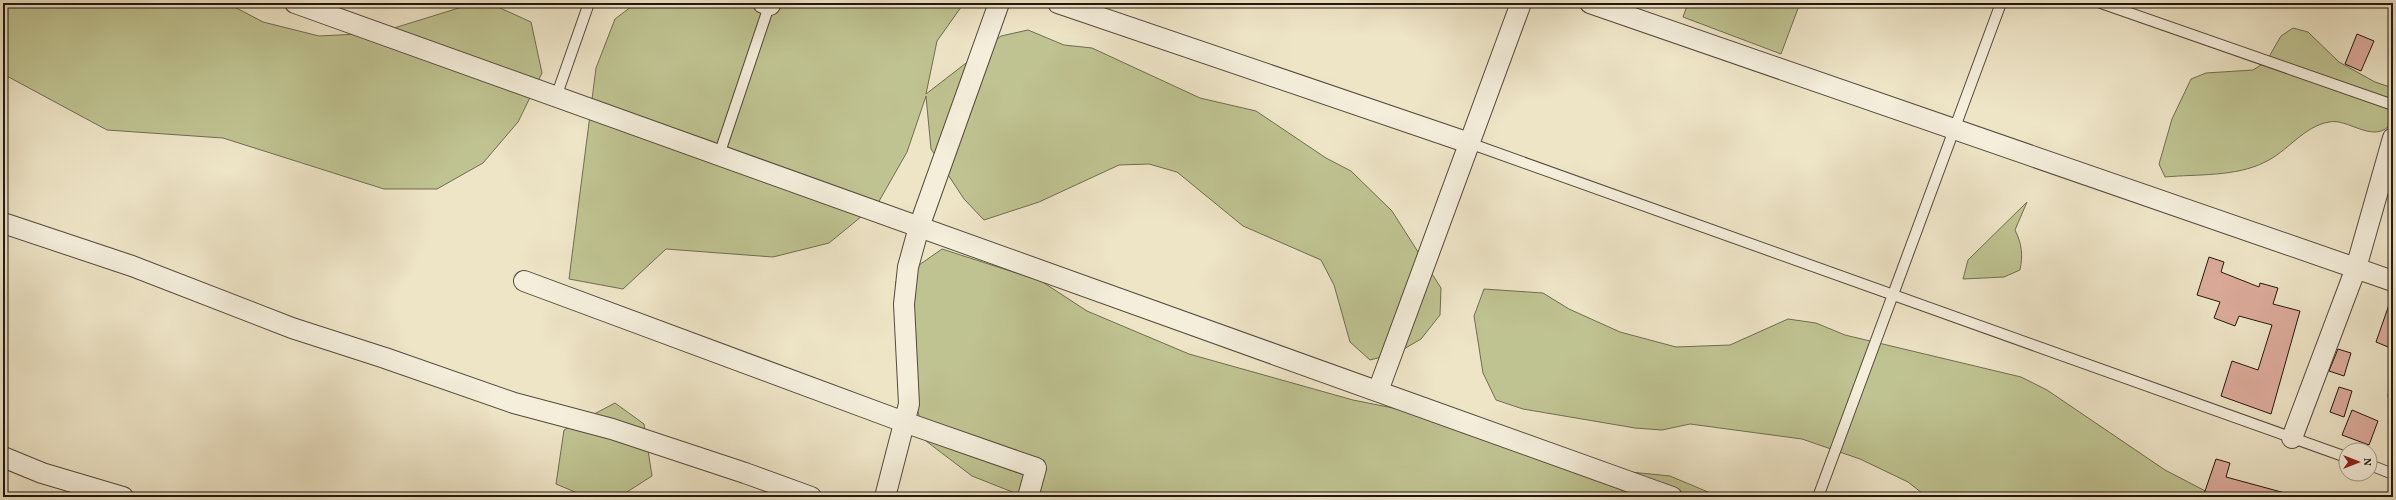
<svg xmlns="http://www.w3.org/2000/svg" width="2396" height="500" font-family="Vollkorn,serif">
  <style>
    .green { fill: #bfc391; stroke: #706d50 }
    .building { fill: #ddab9b; stroke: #22170f }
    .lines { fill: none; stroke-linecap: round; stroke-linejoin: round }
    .service-casing { stroke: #554a3d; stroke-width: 12 }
    .minor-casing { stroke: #554a3d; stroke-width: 22 }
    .service { stroke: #f4eedb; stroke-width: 10 }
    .minor { stroke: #f4eedb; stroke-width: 20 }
  </style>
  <rect width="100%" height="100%" fill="#eee5c7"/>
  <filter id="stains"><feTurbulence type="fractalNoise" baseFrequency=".005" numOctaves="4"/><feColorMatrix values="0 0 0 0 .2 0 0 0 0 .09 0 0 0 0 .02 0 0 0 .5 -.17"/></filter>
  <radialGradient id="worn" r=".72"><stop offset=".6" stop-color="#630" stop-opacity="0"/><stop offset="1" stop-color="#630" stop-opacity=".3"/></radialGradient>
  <path class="green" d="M3,3H227L263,22L319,36L378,33L475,3H489L531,22L542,73L518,122L483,163L437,189H384L223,138L107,130L3,74Z
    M636,3H964L937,41L926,94L1001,36L1028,30L1064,45L1092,48L1200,98L1256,111L1326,158L1351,171L1392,211L1441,288L1440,315L1421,339L1397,353L1370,360L1350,342L1334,285L1321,260L1243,226L1177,172L1149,164L1119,165L1039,202L984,220L964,199L931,149L926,96L907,152L878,203L829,243L773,257L666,249L623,289L569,279L596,68L615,19Z
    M1688,3H1800L1781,54L1683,17Z
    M2293,28L2308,32L2339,62L2375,82L2390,87C2394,98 2396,119 2388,127C2371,142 2347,118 2329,122C2304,126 2287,152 2265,162C2236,177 2197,174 2165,177L2159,164L2172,119L2191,79L2206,73L2253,70L2266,62L2281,36Z
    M2027,202L2015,230C2022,244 2023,255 2020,270L2004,277L1963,279L1968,260Z
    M942,249L1041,281L1087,311L1189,354L1353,400L1463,422L1562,465L1670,476L1720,497H1025L972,476L926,441L896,332V281Z
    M1484,289L1543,293L1569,309L1620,332L1676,347L1730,345L1788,319L1816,323L1845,335L2021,377L2047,390L2165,470L2217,497H1927L1908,482L1860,459L1802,439L1690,424L1662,430L1635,428L1523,409L1496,400L1483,373L1474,316Z
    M2393,366V433L2388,395Z
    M615,403L644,424L652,476L619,497H587L556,484L564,430Z"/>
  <path class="building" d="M2357,34L2374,41L2361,71L2345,64Z
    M2209,257L2224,262L2221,272L2259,287L2260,283L2278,288L2273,304L2300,311L2271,414L2221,396L2232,361L2258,370L2272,325L2239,316L2235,326L2214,318L2220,302L2197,295Z
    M2391,299H2393V349L2376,342Z
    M2338,349L2351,353L2344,376L2329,371Z
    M2339,387L2352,391L2344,417L2330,412Z
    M2352,410L2378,421L2369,445L2342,435Z
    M2216,459L2230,463L2226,477L2285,493V497H2214L2204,494Z"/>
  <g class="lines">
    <defs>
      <path id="service" d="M2101,3L2393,105
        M556,97L589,3
        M1469,143L2346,457
        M719,155L770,3
        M2370,465L2393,474
        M1818,497L2001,3"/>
      <path id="minor" d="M295,3L1672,497
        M763,3L770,5
        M1058,3L1469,143
        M1590,3L2393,281
        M3,223L132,266L292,328L385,358L514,403L612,429L745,473L811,497
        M524,281L904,422L1036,468L1028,497
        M1378,391L1521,3
        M2292,438L2356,268L2393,138
        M3,457L42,473L123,497
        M885,497L909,404L904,304L908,267L919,227L999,3"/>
    </defs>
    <use href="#service" class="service-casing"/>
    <use href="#minor" class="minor-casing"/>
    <use href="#service" class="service"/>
    <use href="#minor" class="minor"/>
  </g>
  <rect width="2396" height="500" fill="none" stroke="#eee5c7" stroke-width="16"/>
  <rect x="4" y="4" width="2388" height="492" fill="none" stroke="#22170f" stroke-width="2"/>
  <rect x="8" y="8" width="2380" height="484" fill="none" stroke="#22170f"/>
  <g transform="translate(2358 462) rotate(90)"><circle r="19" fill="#f4eedb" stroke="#a09889"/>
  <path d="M0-3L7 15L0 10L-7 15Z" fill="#8f2418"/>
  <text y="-6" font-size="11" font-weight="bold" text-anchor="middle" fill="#22170f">N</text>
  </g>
  <rect width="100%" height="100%" filter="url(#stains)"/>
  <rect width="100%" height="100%" fill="url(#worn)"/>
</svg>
